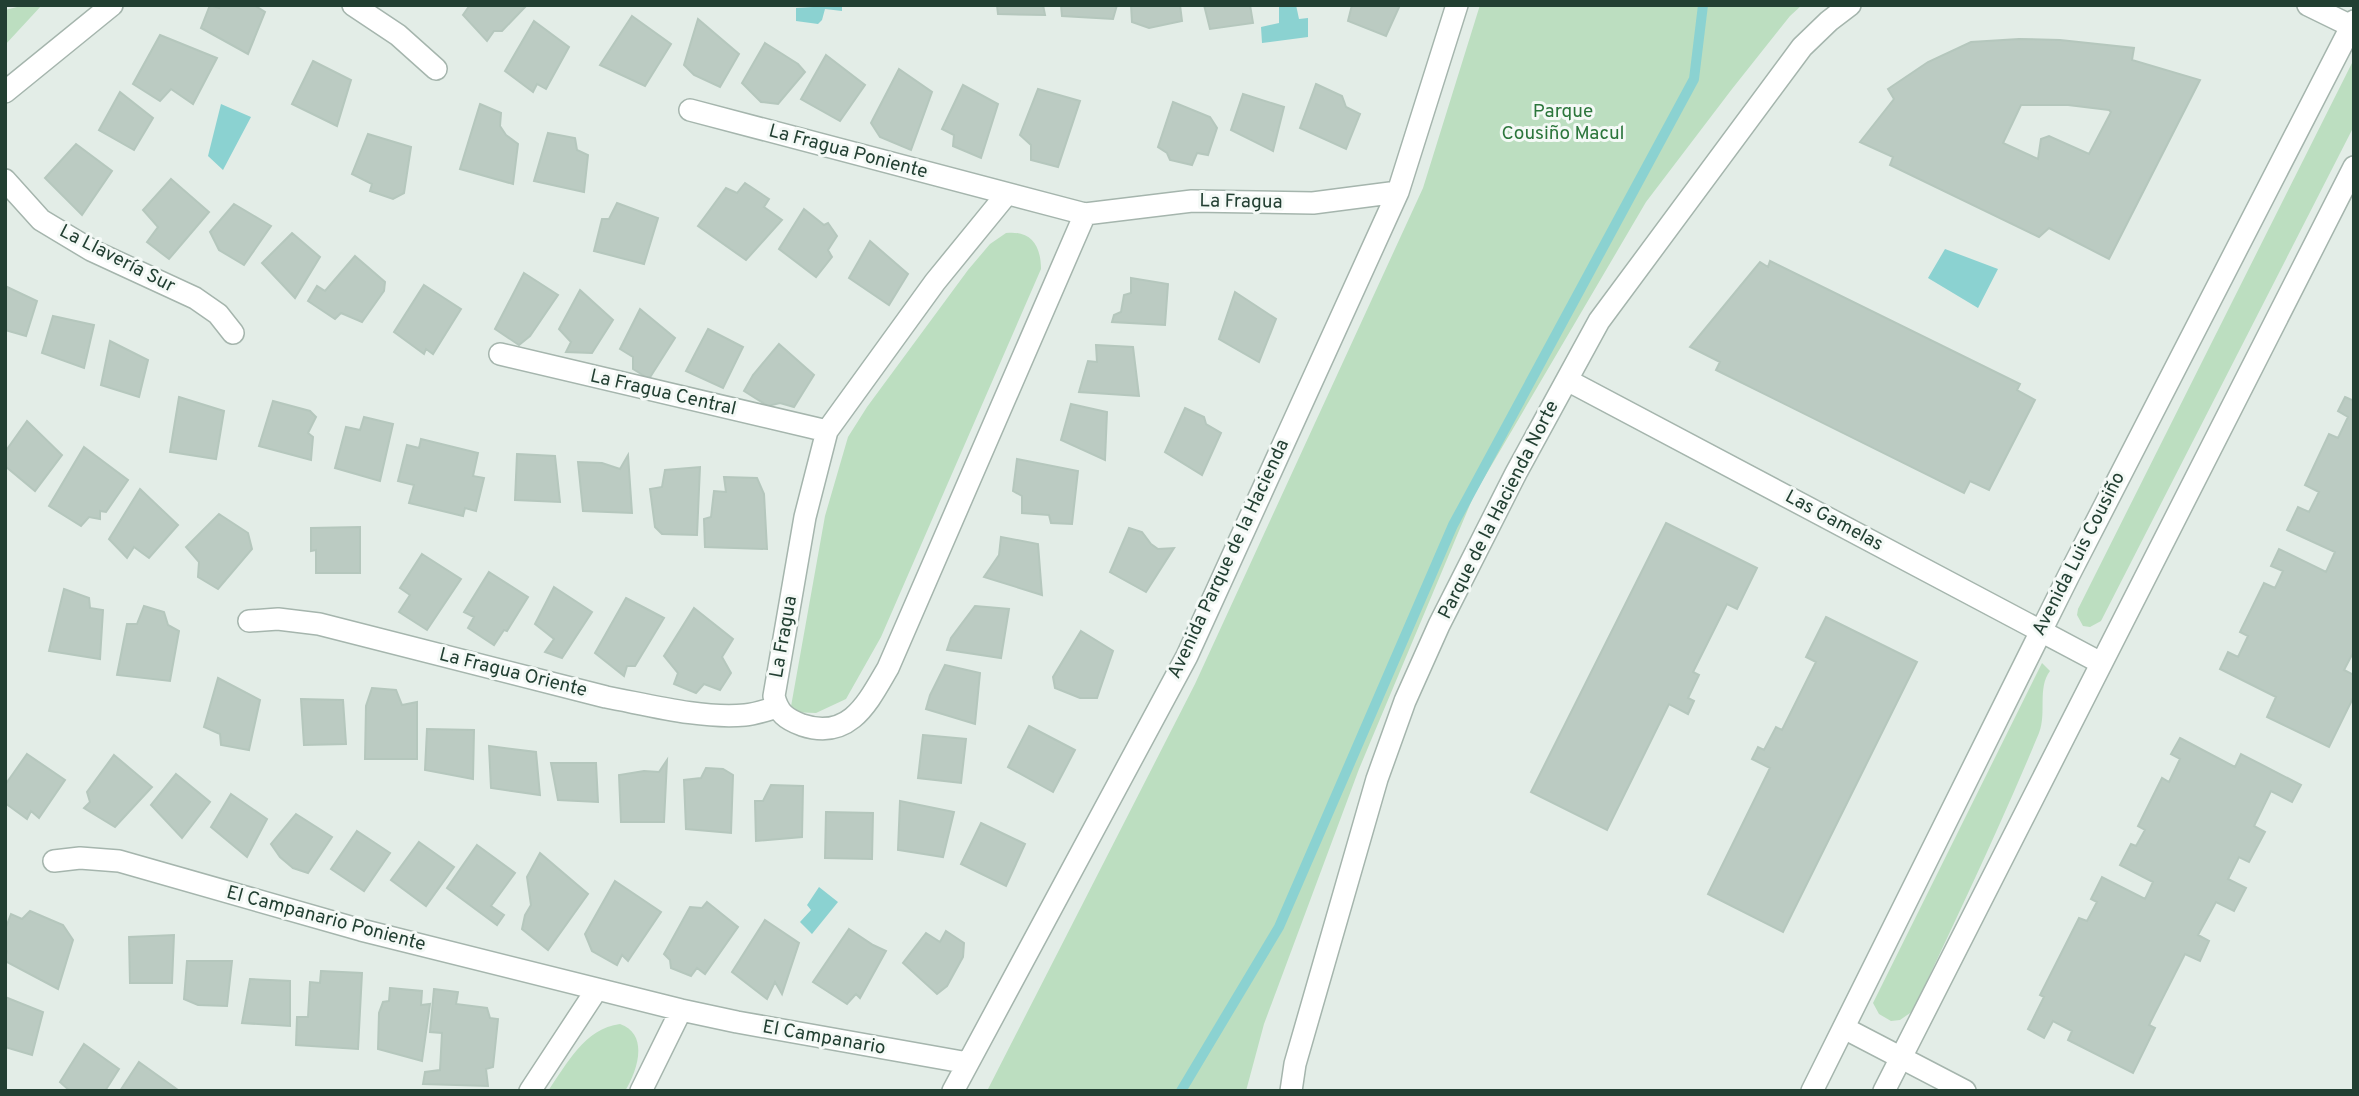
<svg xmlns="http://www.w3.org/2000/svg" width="2359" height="1096" font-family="Overpass,sans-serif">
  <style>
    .green { fill: #bcdec0 }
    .water { fill: #8bd2d1 }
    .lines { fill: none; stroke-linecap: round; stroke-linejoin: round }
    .stream { stroke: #8bd2d1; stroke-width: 10 }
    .building { fill: #bbcbc2; stroke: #b5c7bd; stroke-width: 2; fill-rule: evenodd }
    .minor-casing { stroke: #a5b5ad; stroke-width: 24 }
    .tertiary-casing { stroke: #a5b5ad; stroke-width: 24 }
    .minor { stroke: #fff; stroke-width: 21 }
    .tertiary { stroke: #fff; stroke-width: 21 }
    .labels { text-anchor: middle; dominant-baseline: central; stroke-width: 6; stroke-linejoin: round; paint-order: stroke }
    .park-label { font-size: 19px; fill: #2c763c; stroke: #f4f9f6 }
    .street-label { font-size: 19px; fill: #223f32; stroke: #f4f9f6 }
  </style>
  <rect width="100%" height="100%" fill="#e3ede7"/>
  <path class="green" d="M25,5H42L5,45V10Z
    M1480,5H1802L1790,16L1732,89L1646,202L1474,495L1359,769L1264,1024L1246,1091H987L1195,684L1423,188Z
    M2354,59V126L2101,621L2090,627L2083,626L2077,615L2078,609Z
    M1006,233C1031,230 1041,246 1041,269L881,637L846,699L816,713L790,712L825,516L848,437L867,407L968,270L990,244Z
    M2042,663L2050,671C2037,688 2047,713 2039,733C2000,827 1956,919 1913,1011L1900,1020L1891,1021L1879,1014L1873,1003Z
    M620,1024C649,1034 638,1070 625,1091H548C566,1065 585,1028 620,1024Z"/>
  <path class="water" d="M813,5H842V11L825,9L822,20L818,24L796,21V8L813,7Z
    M1279,5H1296L1299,19L1308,18V37L1262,43L1261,27L1279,23Z
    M221,104L251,117L223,170L208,156Z
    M1945,249L1998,269L1978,308L1928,278Z
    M819,887L838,902L812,934L800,922L811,910L807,905Z"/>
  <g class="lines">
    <path class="stream" d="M1181,1091L1279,927L1453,525L1694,79L1703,5"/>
  </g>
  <path class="building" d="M210,5L219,8L220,5H254L265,12L248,54L201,28Z
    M470,5H527L502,31H494L487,41L463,15Z
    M997,5H1043L1045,15L998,14Z
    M1061,5H1117L1113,19L1062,16Z
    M1131,5H1180L1182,21L1149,28L1132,22Z
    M1204,5H1250L1253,23L1210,29Z
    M1352,5H1400L1386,36L1348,21Z
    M632,16L671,44L645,86L600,65Z
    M698,19L739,54L720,87L694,75L684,65Z
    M534,21L569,47L546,89L537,84L533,92L505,71Z
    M160,35L217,58L193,104L171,89L160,101L133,84Z
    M2019,39L2060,40L2134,48L2132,60L2200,80L2109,259L2049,228L2039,237L1890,165L1893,157L1860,142L1894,99L1888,89L1928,62L1971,42ZM2021,105H2068L2109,110L2111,112L2089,154L2049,136L2041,139L2038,159L2003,143Z
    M765,43L798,64L805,72L778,104L761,102L742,83Z
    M826,55L865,85L840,121L801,99Z
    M313,61L351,80L337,126L292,104Z
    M899,69L932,92L911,150L880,137L871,123Z
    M1316,84L1342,96L1346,107L1360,114L1346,149L1300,128Z
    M963,85L998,104L981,158L953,146L954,135L942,129Z
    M1038,89L1080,101L1058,167L1031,160V145L1020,135Z
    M120,92L153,118L134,150L99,130Z
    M1243,94L1284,107L1273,151L1231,130Z
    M1173,102L1210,117L1217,128L1208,155L1197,153L1192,165L1170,160L1167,153L1158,147Z
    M480,104L501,113L500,126L506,135L518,144L513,184L460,169Z
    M548,133L575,138L577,150L588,155L584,192L534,181Z
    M368,134L411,147L404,193L393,199L370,191L372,184L352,174Z
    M76,144L112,171L82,215L45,178Z
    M171,179L209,212L169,259L147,242L158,227L143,210Z
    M745,183L769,199L764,207L782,220L746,260L698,226L726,188L737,193Z
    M617,203L658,218L644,264L594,251L602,219H609Z
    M234,204L271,226L244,265L219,250L210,232Z
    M804,209L824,225L828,223L837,236L828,250L832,257L816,277L779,249Z
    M292,233L320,257L295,298L262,263Z
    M870,241L908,274L889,305L849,278Z
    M355,256L385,282L384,291L362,322L341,313L335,319L308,301L317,286L325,291Z
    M1770,261L2020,384L2017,390L2035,400L1989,490L1970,481L1964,493L1716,370L1720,362L1690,347L1760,262L1768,267Z
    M524,273L558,295L530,336L519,345L495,329Z
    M1131,278L1168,284L1165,325L1112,322L1114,315L1121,312L1124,295L1131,293Z
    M424,285L461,309L433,354L426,349L424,354L394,332Z
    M5,286L37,301L26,336L5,330Z
    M580,290L613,320L592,353L566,352L571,342L559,329Z
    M1235,292L1276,319L1259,362L1219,339Z
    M640,309L675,338L649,379L633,369V357L620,349Z
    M53,316L94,325L84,368L42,353Z
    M708,329L743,347L723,388L686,371Z
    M110,341L148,360L139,397L101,385Z
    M779,344L814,375L794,407L780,403L768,406L744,391L753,375Z
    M1096,345L1133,347L1139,396L1079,392L1088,361L1097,362Z
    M179,397L224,411L216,459L170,452Z
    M2345,397L2354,401V651L2344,670L2354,675V696L2329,747L2267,717L2276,697L2220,669L2228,652L2238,657L2248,636L2240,632L2264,583L2275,588L2283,571L2271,566L2279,549L2326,572L2335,552L2287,530L2298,507L2309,512L2319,492L2305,485L2329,434L2338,438L2348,417L2338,411Z
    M273,401L310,411L316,417L308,433L313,437L311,460L259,446Z
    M1071,404L1107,412L1105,460L1061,440Z
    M1185,408L1204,417L1206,424L1221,433L1202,475L1165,452Z
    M364,417L393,424L380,481L335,468L346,427L360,430Z
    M27,421L62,455L35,491L5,466V452Z
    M421,439L478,453L473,476L484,478L476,511L465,508L463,516L409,503L414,485L398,481L407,445L419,448Z
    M84,447L128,480L106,512L100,511V519L89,517L81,526L49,506Z
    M517,454L555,456L560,502L515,500Z
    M628,455L632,513L583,511L578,462L602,463L620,469Z
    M1017,459L1078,471L1072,524L1051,523L1049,515L1022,513V496L1013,491Z
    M700,467L697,535L662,534L655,527L650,489L662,487L665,470Z
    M724,477L757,478L764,494L767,549L705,547L704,519L711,517L714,491L726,492Z
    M140,489L178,525L149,558L134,547L127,558L109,539Z
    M219,514L248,533L252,549L218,589L198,577L199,562L186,547Z
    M1666,523L1757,568L1737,609L1727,604L1693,672L1699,675L1688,698L1694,701L1688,714L1669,704L1607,830L1531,792Z
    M360,527V573H316V550L311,551V528Z
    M1129,528L1142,532L1151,544L1158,549L1174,548L1146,592L1110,572Z
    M1001,537L1038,544L1042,595L984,577L999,555Z
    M422,554L461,579L427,630L399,612L410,595L400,588Z
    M489,572L528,597L507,631L504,630L494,645L468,628L474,617L464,612Z
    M554,587L592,612L562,658L545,652L554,639L535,624Z
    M64,589L89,598L90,608L103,610L100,659L49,651Z
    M626,598L664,618L635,666H627L624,676L595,653Z
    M144,606L164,612L168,625L179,631L170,681L117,675L127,624H137Z
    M975,606L1009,609L1001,658L947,650L951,638Z
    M694,608L733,639L722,657L731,673L720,690L704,684L696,693L674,684L678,673L664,656Z
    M1826,617L1917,662L1783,932L1708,894L1770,768L1752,759L1758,747L1764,750L1776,727L1782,730L1816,662L1806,657Z
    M1081,631L1113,651L1097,698H1080L1055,688L1053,677Z
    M945,665L980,673L975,724L926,709L930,695Z
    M218,678L260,700L249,750L221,745L220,734L204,727Z
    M372,688L396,690L402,705L417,702V759H365L366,706Z
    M301,699L343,700L346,744L304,745Z
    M1029,726L1075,750L1053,792L1008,767Z
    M427,729L474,730L473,779L425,770Z
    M923,735L966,739L961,783L918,778Z
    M2180,738L2235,767L2241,754L2301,785L2292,802L2271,791L2254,826L2265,832L2249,862L2239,857L2228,879L2246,888L2234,911L2216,902L2198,935L2209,941L2200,961L2185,954L2149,1025L2155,1028L2133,1073L2068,1040L2072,1031L2053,1021L2044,1038L2028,1029L2044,997L2040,995L2079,918L2087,921L2097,902L2091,899L2102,877L2145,899L2153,882L2120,865L2131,844L2136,846L2145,830L2138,826L2162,778L2169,782L2180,759L2171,754Z
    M489,746L536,752L540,795L491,788Z
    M27,754L65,780L39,818L31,811L27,819L5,803V785Z
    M114,755L152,787L115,827L84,808L90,802L87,792Z
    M667,760L664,822H621L619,775L644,771L659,772Z
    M551,763H596L598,802L558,800Z
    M706,768L723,769L733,775L731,833L686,829L684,780L701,778Z
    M176,774L210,802L182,838L151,805Z
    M771,785L803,786L802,837L756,841L755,801H763Z
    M231,794L267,819L247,857L211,827Z
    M900,801L954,812L943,857L898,850Z
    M826,812L873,813L872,859L825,858Z
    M296,814L332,837L308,873L293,868L280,857L271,844Z
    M981,823L1025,844L1006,886L961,864Z
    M357,831L390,853L364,891L331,869Z
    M419,842L454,867L426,906L391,880Z
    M477,845L515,873L491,906L504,915L497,925L447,888Z
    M540,853L588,894L548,950L522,929L525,915L531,905L527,877Z
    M615,881L661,912L628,961L622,955L617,965L592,951L585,934Z
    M707,902L738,927L705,974L697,968L691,976L671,968L670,960L664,954L690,907L702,908Z
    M30,911L63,925L73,940L58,989L5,961L7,951L5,950V930L11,914L22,919Z
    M765,920L799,943L782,994L775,982L767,999L732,972Z
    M849,929L873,945L886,951L860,998L856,994L847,1004L813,982Z
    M946,931L964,943L963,957L947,986L937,994L903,963L926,933L940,942Z
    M174,935L172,983H130L129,937Z
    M187,961H232L227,1006L198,1005L184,999Z
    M321,971L362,973L358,1049L296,1045L297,1017H308L310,982L320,983Z
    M250,979L290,981V1026L242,1023Z
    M390,988L422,991L421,1005L430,1004L422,1061L378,1049L379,1013L383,1002L389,1001Z
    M434,989L458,992L456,1004L487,1008L490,1018L498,1019L493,1067L486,1069L488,1086L423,1084L425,1072L440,1070L442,1033L430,1032Z
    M5,997L43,1012L32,1055L5,1047Z
    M84,1044L119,1069L105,1091H70L60,1082Z
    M139,1062L178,1090V1091H120Z"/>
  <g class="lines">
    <defs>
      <path id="minor" d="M353,5L398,35L436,69
        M2308,5L2351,26
        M5,92L112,5
        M690,110L1085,214L1192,201L1313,203L1398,192
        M5,180L41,220L91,250L195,298L218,314L233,333
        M1006,195L935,282L827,431L805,517L774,696C778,713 786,719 802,725C850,741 868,702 888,668L1085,214
        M500,354L827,431
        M1567,380L2101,663
        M249,621L278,619L319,624L606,697C649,705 701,719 745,715C756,714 767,710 777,707
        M54,861L80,858L119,861L361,930L681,1010L737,1022L968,1063
        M1844,1028L1965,1091
        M530,1091L597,989
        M641,1091L681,1010
        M953,1091L1187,656L1398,192L1457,5
        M1291,1091L1295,1064L1377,779L1405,701L1439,625L1516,473L1599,321L1802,47L1829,21L1850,5"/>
      <path id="tertiary" d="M1812,1091L2070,573L2354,21
        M1884,1091L2354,167"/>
    </defs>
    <use href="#minor" class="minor-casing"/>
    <use href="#tertiary" class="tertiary-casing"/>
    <use href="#minor" class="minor"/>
    <use href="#tertiary" class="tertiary"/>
  </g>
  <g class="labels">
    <g class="park-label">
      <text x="1563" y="112">Parque<tspan x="1563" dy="22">Cousiño Macul</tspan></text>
    </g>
    <g class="street-label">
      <text transform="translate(848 152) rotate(15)">La Fragua Poniente</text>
      <text transform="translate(1241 202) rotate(1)">La Fragua</text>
      <text transform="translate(117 259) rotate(27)">La Llavería Sur</text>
      <text transform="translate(663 393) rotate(13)">La Fragua Central</text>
      <text transform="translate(1499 510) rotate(-63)">Parque de la Hacienda Norte</text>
      <text transform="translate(1834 521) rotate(28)">Las Gamelas</text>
      <text transform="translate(2079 554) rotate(-63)">Avenida Luis Cousiño</text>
      <text transform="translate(1229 559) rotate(-65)">Avenida Parque de la Hacienda</text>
      <text transform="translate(784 637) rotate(-80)">La Fragua</text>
      <text transform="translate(513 673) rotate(14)">La Fragua Oriente</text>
      <text transform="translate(326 919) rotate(15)">El Campanario Poniente</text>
      <text transform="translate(824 1038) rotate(10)">El Campanario</text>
    </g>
  </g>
  <rect width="2359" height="1096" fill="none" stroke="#223f32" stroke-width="14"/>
</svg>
